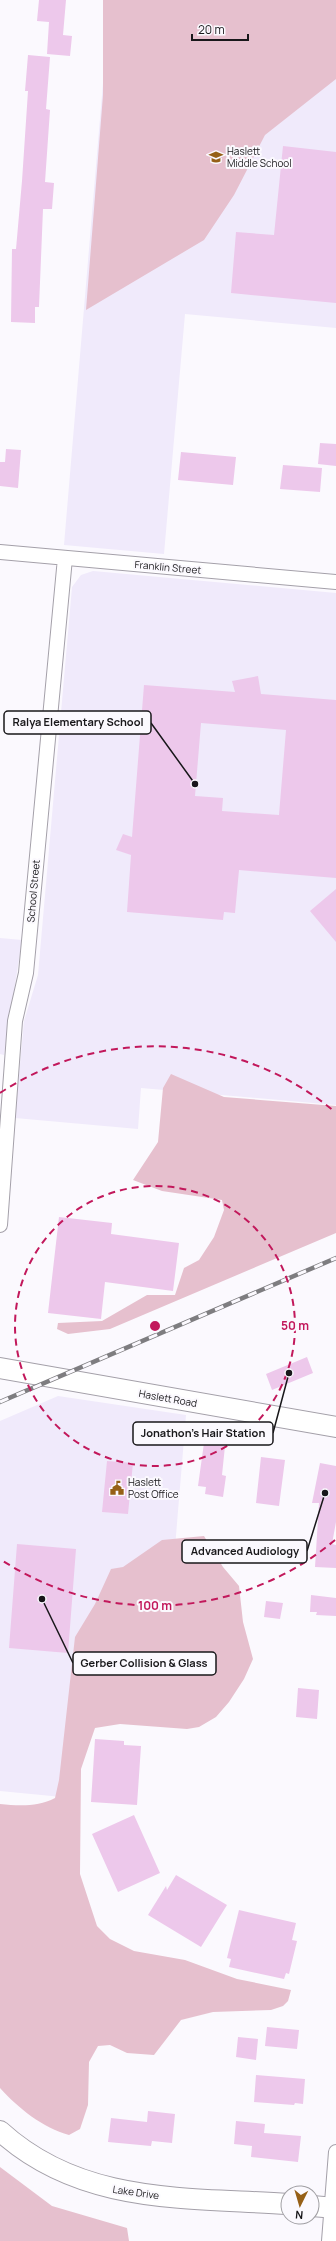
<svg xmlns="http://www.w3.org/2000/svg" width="336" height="2241" font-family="Manrope,sans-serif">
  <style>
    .built { fill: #f0eafb }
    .green { fill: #e6c0ce }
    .building { fill: #edc8eb; fill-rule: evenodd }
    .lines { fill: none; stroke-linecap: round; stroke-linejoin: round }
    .street-casing { stroke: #a4a0a9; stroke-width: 16 }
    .secondary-casing { stroke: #a4a0a9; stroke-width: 22 }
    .street { stroke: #fff; stroke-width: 14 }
    .secondary { stroke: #fff; stroke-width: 20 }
    .rail-casing { stroke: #7e7d80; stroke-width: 4.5 }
    .rail { stroke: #fbf9fe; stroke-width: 3; stroke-dasharray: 9; stroke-linecap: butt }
    .ring { fill: none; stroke: #c2185b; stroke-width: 2; stroke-dasharray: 7 5 }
    .labels { text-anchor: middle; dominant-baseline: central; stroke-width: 4; stroke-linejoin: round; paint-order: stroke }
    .poi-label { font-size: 10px; fill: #18171a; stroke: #fbf9fe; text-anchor: start }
    .street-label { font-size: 10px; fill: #18171a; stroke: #fbf9fe }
    .centre { fill: #c2185b; stroke: #fbf9fe; stroke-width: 2 }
    .ring-label { font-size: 12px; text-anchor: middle; font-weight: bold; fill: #c2185b; stroke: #fbf9fe; stroke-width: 4; stroke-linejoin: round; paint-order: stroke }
    .leader { fill: none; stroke: #18171a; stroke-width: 1.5 }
    .callout-dot { fill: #18171a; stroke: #fbf9fe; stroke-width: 1.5 }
    .callout { fill: #fbf9fe; stroke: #18171a; stroke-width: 1.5 }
    .callout-label { font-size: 11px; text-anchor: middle; font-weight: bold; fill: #18171a }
  </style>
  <rect width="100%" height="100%" fill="#fbf9fe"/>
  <path class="built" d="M110,0H336V328L185,314L164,554L64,545Z
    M93,571L336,593V1105L141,1088L138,1129L15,1118L24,1021L38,975L72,587L81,575Z
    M0,938L22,940L4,1055L0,1054Z
    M58,1396L186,1415L161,1716L70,1708L62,1797L0,1791V1421Z"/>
  <path class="green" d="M103,0H336V79L265,135L234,195L204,240L86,310L103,95Z
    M171,1074L224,1097L336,1106V1233L110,1329L68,1334L57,1329L58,1323L102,1321L147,1295H175L184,1268L199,1260L214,1237L224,1210L222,1200L162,1191L133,1180L158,1142L163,1088Z
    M204,1536L223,1567L239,1586L243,1622L253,1659L244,1679L229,1702L216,1717L199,1727L187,1729L120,1724L95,1728L81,1769L80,1874L97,1926L110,1939L134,1951L185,1960L237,1979L291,1990L288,2001L283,2006L271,2010L213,2012L181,2020L154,2055L127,2053L110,2045L98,2046L89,2062L88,2105L80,2129L69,2135C43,2128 18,2108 0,2088V1804C19,1806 38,1807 55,1798L59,1780L75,1637L95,1604L111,1569L123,1567L162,1540Z
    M0,2167L52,2206L127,2228L129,2241H0Z"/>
  <path class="building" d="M39,0H66L63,35L72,36L70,56L47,54L49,22L37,21Z
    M28,55L50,57L46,109L50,110L45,182L54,183L52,209H43L39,307H35V323L11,322L12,249H16L22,181L28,91H25Z
    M283,146L336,152V303L231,293L236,232L274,235Z
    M320,443L336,444V466L318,464Z
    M6,449L21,450L18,488L0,486V462H5Z
    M181,452L236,457L233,485L178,480Z
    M283,465L322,468L320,492L280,489Z
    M258,676L261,694L336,700V878L239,870L235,913L224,912L223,920L127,912L131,855L116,850L123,834L132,837L144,685L235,692L232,681ZM201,723L286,730L279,815L222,811L223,798L195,796Z
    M336,889V942L310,911Z
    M59,1217L112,1223L111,1234L179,1243L173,1291L105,1282L101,1319L48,1313Z
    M307,1357L313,1373L272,1390L266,1374Z
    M204,1443L225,1446L222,1475L226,1476L223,1497L205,1494L206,1487L198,1486Z
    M261,1457L285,1460L279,1506L256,1503Z
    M107,1461L133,1463L128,1514L102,1512Z
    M320,1463L336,1466V1522L332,1544L336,1545V1568L315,1567L319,1503H312Z
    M17,1544L76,1549L68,1653L9,1648Z
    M311,1595L336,1598V1616L316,1615L317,1612H310Z
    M266,1601L283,1603L280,1619L264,1617Z
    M298,1688L319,1690L317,1719L296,1717Z
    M95,1739L124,1741V1745L141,1746L137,1805L91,1802Z
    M134,1815L160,1873L118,1892L92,1834Z
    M176,1875L227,1905L201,1947L148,1915L166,1886L167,1890Z
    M239,1910L296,1923L292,1940L297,1941L289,1974L286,1973L284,1979L229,1967L231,1959L227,1958Z
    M267,2027L299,2030L297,2049L265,2046Z
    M238,2037L258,2039L256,2060L236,2057Z
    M256,2075L305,2079L303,2104L295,2103L294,2105L254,2102Z
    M148,2111L175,2114L172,2143L152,2141L151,2146L108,2142L111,2118L147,2122Z
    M236,2121L265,2124L264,2133L301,2136L298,2162L251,2157L252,2146L234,2144Z"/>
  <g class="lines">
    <defs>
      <path id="street" d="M0,552L336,582
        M0,1225L15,1021L26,973L65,558
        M329,2241L336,2152"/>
      <path id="secondary" d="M0,1368L336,1427
        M0,2131C81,2205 185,2197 288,2204
        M312,2206L336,2208"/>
    </defs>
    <use href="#street" class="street-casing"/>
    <use href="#secondary" class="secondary-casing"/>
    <use href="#street" class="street"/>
    <use href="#secondary" class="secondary"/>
    <defs>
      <path id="rail" d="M0,1402L336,1258"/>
    </defs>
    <use href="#rail" class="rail-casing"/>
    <use href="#rail" class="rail"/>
  </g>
  <g class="ring">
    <circle cx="155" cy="1326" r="140"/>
    <path d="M335 1540A280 280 0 0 1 0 1559M0 1093A280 280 0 0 1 335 1112"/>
  </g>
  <defs>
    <symbol id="school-bare" viewBox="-9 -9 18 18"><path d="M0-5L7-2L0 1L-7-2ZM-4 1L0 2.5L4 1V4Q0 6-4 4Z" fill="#966017" stroke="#fbf9fe" stroke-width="2.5" paint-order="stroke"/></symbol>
    <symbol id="civic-bare" viewBox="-9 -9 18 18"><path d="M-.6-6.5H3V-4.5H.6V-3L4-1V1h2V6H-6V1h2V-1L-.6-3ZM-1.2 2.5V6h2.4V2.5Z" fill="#966017" stroke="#fbf9fe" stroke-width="2.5" paint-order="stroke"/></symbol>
  </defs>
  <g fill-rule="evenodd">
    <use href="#school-bare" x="206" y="147" width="20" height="20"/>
    <use href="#civic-bare" x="107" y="1478" width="20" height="20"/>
  </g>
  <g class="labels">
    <g class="poi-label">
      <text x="227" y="151">Haslett<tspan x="227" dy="12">Middle School</tspan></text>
      <text x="128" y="1482">Haslett<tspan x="128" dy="12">Post Office</tspan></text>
    </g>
    <g class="street-label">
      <text transform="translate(168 567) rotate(5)">Franklin Street</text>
      <text transform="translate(33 891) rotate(-85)">School Street</text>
      <text transform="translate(168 1398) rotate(10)">Haslett Road</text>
      <text transform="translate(136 2192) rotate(8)">Lake Drive</text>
    </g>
  </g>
  <circle cx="155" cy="1326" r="6" class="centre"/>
  <g class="ring-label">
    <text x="295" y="1330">50 m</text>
    <text x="155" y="1610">100 m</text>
  </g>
  <path class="leader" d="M195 784L151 723M289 1373L273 1433M325 1493L307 1551M42 1599L73 1663"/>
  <g class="callout-dot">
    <circle cx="195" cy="784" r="4"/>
    <circle cx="289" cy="1373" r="4"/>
    <circle cx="325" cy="1493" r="4"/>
    <circle cx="42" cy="1599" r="4"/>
  </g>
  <g class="callout">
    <rect x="4" y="711" width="147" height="23" rx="4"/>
    <rect x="133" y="1422" width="140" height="23" rx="4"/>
    <rect x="182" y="1540" width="125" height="23" rx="4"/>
    <rect x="73" y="1652" width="143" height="23" rx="4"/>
  </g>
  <g class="callout-label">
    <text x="78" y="726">Ralya Elementary School</text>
    <text x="203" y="1437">Jonathon's Hair Station</text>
    <text x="245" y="1555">Advanced Audiology</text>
    <text x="144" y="1667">Gerber Collision &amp; Glass</text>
  </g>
  <g transform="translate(300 2205) rotate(185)"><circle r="19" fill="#fbf9fe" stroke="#a09fa3"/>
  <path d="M0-3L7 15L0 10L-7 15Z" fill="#966017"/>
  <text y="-6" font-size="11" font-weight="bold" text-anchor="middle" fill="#18171a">N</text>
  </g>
  <path d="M192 34v6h56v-6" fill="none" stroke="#18171a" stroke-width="2"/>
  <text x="198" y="34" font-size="12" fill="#18171a" stroke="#fbf9fe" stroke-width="3" paint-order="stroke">20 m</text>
</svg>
